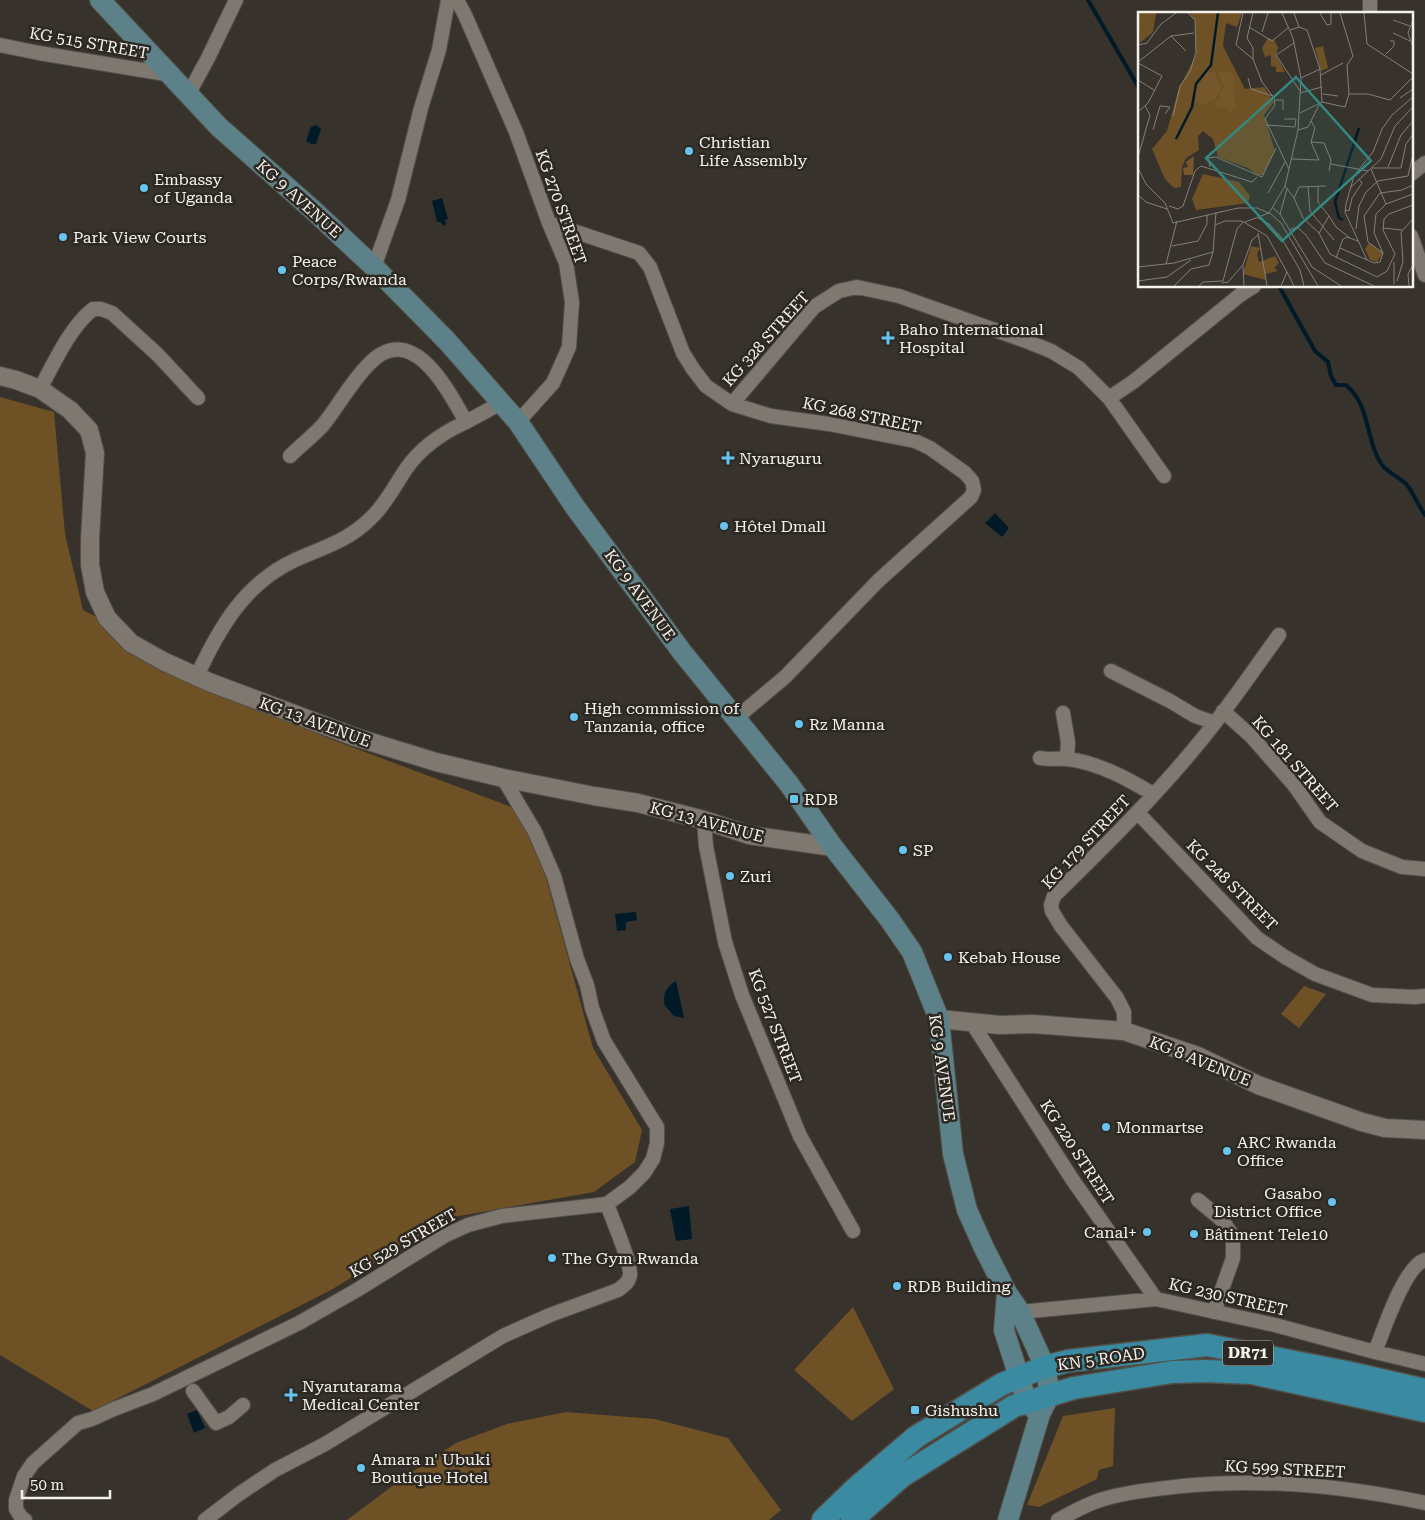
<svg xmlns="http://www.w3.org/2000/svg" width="1425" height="1520" font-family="'Roboto Serif',serif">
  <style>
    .green { fill: #6f5126 }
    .water { fill: #001a27 }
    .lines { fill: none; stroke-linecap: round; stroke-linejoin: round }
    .stream { stroke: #001a27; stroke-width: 4 }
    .minor-casing { stroke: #524e48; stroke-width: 16 }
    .tertiary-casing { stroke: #524e48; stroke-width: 20 }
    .secondary-casing { stroke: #524e48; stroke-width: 22 }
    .primary-casing { stroke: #524e48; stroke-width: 25 }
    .minor { stroke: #7e7870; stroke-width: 14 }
    .tertiary { stroke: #7e7870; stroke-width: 18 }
    .secondary { stroke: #5c8189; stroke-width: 20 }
    .primary { stroke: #3a8aa2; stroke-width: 22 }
    .poi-dot { fill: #66c4ef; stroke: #2d2822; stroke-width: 2 }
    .labels { text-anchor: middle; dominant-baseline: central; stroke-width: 5; stroke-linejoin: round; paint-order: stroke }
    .shield { fill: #2d2822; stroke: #b9b5b1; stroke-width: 1 }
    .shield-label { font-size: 15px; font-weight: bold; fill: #f5f2ee }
    .street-label { font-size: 16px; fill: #f5f2ee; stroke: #2d2822 }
    .poi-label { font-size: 16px; fill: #f5f2ee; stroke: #2d2822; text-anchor: start }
    .inset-river { fill: none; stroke: #001a27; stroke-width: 2.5 }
    .inset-road { fill: none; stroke: #847f7a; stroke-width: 1 }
    .view { fill: #328981; fill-opacity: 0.15; stroke: #328981; stroke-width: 2.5 }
    .inset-edge { fill: none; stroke: #f5f2ee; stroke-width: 2.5 }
  </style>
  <rect width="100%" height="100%" fill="#38322c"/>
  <path class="green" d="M0,397L54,412L65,534L83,610L325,737L517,809L540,856L593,1048L642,1130L635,1162L594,1192L448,1218L331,1290L93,1411L0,1355Z
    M1304,986L1326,994L1299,1028L1281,1014Z
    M853,1307L894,1389L852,1421L794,1370Z
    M1115,1408L1113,1466L1099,1470L1097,1479L1039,1507L1027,1505L1063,1416Z
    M566,1412L655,1419L728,1438L781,1510L769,1520H347L403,1478L456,1443L507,1424Z"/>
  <path class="water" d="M316,125L321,129L316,144H311L306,141L311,127Z
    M442,198L448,219L445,220L446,224L444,226L440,222H437L432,201Z
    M995,513L1009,528L1002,537L985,523Z
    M636,912L637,920L626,922V930L617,931L615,914Z
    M676,981L684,1018L674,1016L665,1006C662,995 666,987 676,981Z
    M689,1206L692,1239L676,1241L670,1209Z
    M197,1410L205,1428L194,1433L187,1414Z"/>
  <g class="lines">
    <path class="stream" d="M1088,0L1139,88
      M1279,286L1315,351L1328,362L1331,376L1336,385H1346C1371,406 1365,440 1382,465C1388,473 1400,477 1407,485C1414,494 1418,505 1425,515"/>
    <defs>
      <path id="minor" d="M457,0L465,15L516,132L549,223L566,263L572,302L569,347L553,383L518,422
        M1370,0V14
        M0,45L39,53L172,75
        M188,95L208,58L236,0
        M1411,174L1425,163
        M549,223L639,253L650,267L683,353L693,369L706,386L732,404L771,416L829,424L915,441L930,448L965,473L972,481L974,490L971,497L878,581L785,677L735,719
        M1411,236L1425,275
        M374,267L398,200L421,108L439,50L448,0
        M40,389C54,363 70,327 93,309H101L112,313L158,355L198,398
        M1109,398L1133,382L1240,295L1254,286
        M732,404L814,307L839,291L857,287L899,296L1026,341L1051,351L1079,368L1109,398L1164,476
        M466,422L501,403
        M1111,671L1170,701L1195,716L1215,723
        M197,676C219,628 245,583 295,560C324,547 348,541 371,518C386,504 395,485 406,469C421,447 442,433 466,422C448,390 412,319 369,364C351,382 339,405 323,425C313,436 300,446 290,456
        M1223,711L1251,736L1294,785L1320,822L1362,851L1402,867L1425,869
        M1063,713L1068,742L1067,759
        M1040,758C1049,760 1057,758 1067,759C1097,762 1128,779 1153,794
        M1138,813L1257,938L1285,957L1315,974L1372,995L1415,997L1425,996
        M704,820L706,846L725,942L742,995L800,1136L853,1231
        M972,1023L1072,1179L1156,1299
        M1124,1031V1012L1117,998L1061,926L1052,911L1051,905L1054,896C1110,841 1166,786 1214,724C1237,695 1257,665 1279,635
        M1198,1200L1222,1220L1233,1236V1258L1214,1312
        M1020,1312L1156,1299L1275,1325L1375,1352L1425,1364
        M1375,1352C1383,1332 1404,1266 1425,1260
        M193,1391L216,1423L229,1417L243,1405
        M25,1520L21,1517L16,1509V1500L24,1476L33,1463L78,1423L92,1419L114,1409L153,1394L299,1323L357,1290L444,1236L468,1225L502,1216L607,1204L630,1187L644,1173L653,1159L657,1143V1127L604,1041L592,1008L587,985L577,959L554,876L535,832L503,778
        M205,1520L239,1494L275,1470L325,1444L503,1336L550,1315L618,1290C623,1286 629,1283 630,1275C631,1261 612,1219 607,1204
        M1058,1520C1071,1513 1085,1505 1100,1500C1126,1492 1155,1489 1182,1486C1264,1478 1345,1486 1425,1503"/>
      <path id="tertiary" d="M0,376L16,380L40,389L70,410L89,430L95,453L90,539V565L95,592L107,618L131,643L163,661L209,682L355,737L436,762L503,778L594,796L638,803L704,820L749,835L833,847
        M939,1019L1000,1025L1033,1024L1124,1031L1198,1056L1258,1085L1362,1122L1385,1128L1425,1130"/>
      <path id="secondary" d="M100,0L219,127L313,210L374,267L447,341L518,422L575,507L682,652L789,784L833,847L890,920L912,952L939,1019L953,1154L967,1210L984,1248L1007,1293L1020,1312L1045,1367L1050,1394L1040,1414L1008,1520
        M1007,1293L1004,1330L1027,1402L1038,1413"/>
      <path id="primary" d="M823,1520L856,1488L916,1437L1002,1384L1045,1367L1068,1361L1207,1345L1346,1372L1425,1390
        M852,1520L902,1476L1014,1406L1074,1388L1172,1372L1205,1371L1252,1373L1425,1411"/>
    </defs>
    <use href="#minor" class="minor-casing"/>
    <use href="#tertiary" class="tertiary-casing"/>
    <use href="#secondary" class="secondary-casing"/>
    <use href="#primary" class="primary-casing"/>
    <use href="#minor" class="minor"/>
    <use href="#tertiary" class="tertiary"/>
    <use href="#secondary" class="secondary"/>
    <use href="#primary" class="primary"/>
  </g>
  <g class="poi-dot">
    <circle cx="689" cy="151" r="5"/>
    <circle cx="144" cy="188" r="5"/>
    <circle cx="63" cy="237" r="5"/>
    <circle cx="282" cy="270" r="5"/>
    <path d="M885.5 330.5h5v5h5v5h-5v5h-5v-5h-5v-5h5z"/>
    <path d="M725.5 450.5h5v5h5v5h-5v5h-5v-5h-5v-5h5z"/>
    <circle cx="724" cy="526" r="5"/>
    <circle cx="574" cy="717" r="5"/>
    <circle cx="799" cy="724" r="5"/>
    <rect x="789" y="794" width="10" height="10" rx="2.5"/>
    <circle cx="903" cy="850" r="5"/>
    <circle cx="730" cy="876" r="5"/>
    <circle cx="948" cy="957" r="5"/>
    <circle cx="1106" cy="1127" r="5"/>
    <circle cx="1227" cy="1151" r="5"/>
    <circle cx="1332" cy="1202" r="5"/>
    <circle cx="1147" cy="1232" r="5"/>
    <circle cx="1194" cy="1234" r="5"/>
    <circle cx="552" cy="1258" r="5"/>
    <circle cx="897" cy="1286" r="5"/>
    <path d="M288.5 1387.5h5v5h5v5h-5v5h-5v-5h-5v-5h5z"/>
    <rect x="910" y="1405" width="10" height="10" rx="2.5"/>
    <circle cx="361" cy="1468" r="5"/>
  </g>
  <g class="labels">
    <rect class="shield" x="1223" y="1340.5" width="50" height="25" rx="4"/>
    <g class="shield-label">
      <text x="1248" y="1353">DR71</text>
    </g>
    <g class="street-label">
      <text transform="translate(89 43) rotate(10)">KG 515 STREET</text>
      <text transform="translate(299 199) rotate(42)">KG 9 AVENUE</text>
      <text transform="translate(561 207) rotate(70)">KG 270 STREET</text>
      <text transform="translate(766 339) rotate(-48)">KG 328 STREET</text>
      <text transform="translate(862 415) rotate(12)">KG 268 STREET</text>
      <text transform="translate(640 595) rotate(54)">KG 9 AVENUE</text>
      <text transform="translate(315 722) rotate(20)">KG 13 AVENUE</text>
      <text transform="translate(1295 764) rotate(49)">KG 181 STREET</text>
      <text transform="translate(707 822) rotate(15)">KG 13 AVENUE</text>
      <text transform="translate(1086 842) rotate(-47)">KG 179 STREET</text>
      <text transform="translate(1232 885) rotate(45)">KG 248 STREET</text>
      <text transform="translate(775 1026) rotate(69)">KG 527 STREET</text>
      <text transform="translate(1200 1061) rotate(22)">KG 8 AVENUE</text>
      <text transform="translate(942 1068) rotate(82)">KG 9 AVENUE</text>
      <text transform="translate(1077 1152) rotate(57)">KG 220 STREET</text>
      <text transform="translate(403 1243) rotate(-30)">KG 529 STREET</text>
      <text transform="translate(1228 1297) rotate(13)">KG 230 STREET</text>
      <text transform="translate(1101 1359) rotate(-8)">KN 5 ROAD</text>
      <text transform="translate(1285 1469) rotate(3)">KG 599 STREET</text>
    </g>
    <g class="poi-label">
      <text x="699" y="142">Christian<tspan x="699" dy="18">Life Assembly</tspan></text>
      <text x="154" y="179">Embassy<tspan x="154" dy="18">of Uganda</tspan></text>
      <text x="73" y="237">Park View Courts</text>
      <text x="292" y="261">Peace<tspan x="292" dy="18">Corps/Rwanda</tspan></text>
      <text x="899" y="329">Baho International<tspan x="899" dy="18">Hospital</tspan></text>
      <text x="739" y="458">Nyaruguru</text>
      <text x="734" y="526">Hôtel Dmall</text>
      <text x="584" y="708">High commission of<tspan x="584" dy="18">Tanzania, office</tspan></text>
      <text x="809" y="724">Rz Manna</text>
      <text x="804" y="799">RDB</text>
      <text x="913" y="850">SP</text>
      <text x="740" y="876">Zuri</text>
      <text x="958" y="957">Kebab House</text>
      <text x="1116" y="1127">Monmartse</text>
      <text x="1237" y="1142">ARC Rwanda<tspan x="1237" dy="18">Office</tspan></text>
      <text x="1322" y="1193" text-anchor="end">Gasabo<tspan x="1322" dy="18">District Office</tspan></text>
      <text x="1137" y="1232" text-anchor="end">Canal+</text>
      <text x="1204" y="1234">Bâtiment Tele10</text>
      <text x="562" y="1258">The Gym Rwanda</text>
      <text x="907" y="1286">RDB Building</text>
      <text x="302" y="1386">Nyarutarama<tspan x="302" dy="18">Medical Center</tspan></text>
      <text x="925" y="1410">Gishushu</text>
      <text x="371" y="1459">Amara n' Ubuki<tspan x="371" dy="18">Boutique Hotel</tspan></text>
    </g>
  </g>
  <g transform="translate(1138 12)">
    <rect width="275" height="275" fill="#38322c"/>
    <path d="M0,1H18L15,20L2,31ZM52,1H104L99,15L88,11L85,34L107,77L126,75L136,90L126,103L137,139L125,163H119L110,156L80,145L75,127L65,119L60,124L61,138L48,146L44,155L43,175L36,176L27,167L14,137L29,119L41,76L58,43L57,9ZM130,26L136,28L140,35L138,43L147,60H138V55L133,54V43L127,45L124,36ZM185,34L190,56L183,59L177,36ZM65,162L101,170L112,184L110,191L58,198L54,187ZM231,231L245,241L239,250L232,248L227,237ZM113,234L122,236L119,242L121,250L137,244L141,251L136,256L140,259L127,262L128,268L105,262Z" fill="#6f5126"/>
    <path d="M69,60H76L83,76L77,88L62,93L57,86V79ZM80,60H93L98,67L94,71L98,77L95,80L98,94L93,100L86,95L80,96L77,90L83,86L81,81L86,75ZM56,144L55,163H46L45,156L50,155L48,150Z" fill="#76572b"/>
    <path class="inset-river" d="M38,127L54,95L58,72L73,53L80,1M205,208L201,206L197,190L221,116"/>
    <path class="inset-road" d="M105,1L98,33L115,47L124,70L136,86L137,93L127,107L151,157M115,1L109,26L115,36V47M182,1L189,13L193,12V1M226,1L229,32L275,62M255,8L272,14M275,8L270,21L275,35M111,15L134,29L151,15M161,15L169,18L182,57L184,90M152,18L161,15L156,1M124,20L130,1M255,21L272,29M33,24L48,39M156,31L138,43L162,79M0,33L9,31L23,12L38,1M248,42L256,34V29H252M0,50L33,24L56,21M0,51L24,64L10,91L0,100M183,63L205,51M110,66L113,77L135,84M163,66L182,57M0,68L16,78M162,81L184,75M185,82L200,84M211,82H230L252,88L274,66M262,86L275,77M137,88H145V98M162,101L184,90L207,95L211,82L209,53L215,44L202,1M35,104L42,74L52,60L58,40L57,8L50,1M128,113L157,115L158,107H146M15,118L22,94L32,95L27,102M160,118L170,115L182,91M173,130L186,131L193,148L191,159M0,145L12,103L7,94M154,147L181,148L173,130L177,116L173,109M193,152L230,159M72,155L70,146L78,145L124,165L138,136M250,155L263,123L275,109M0,156L8,172L27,191L35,211L100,196H119L133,202L143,211L180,274M234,156H263L268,132L275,122M233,157L248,192M147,174L156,186L165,206L181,221L192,242L239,265L249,259L257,242L245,218L246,207L251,202L275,193M170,175L172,199L196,228M180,175V190L191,204L181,221M213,175L243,147L257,114L275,95M130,181L147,150M0,183L8,190L29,197M156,186L161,175L188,174M31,194L40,197L45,194L57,159L63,154L114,170L119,165M134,195L142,202L174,255L203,274M207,198L211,199L214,186L224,171L221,167M142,202L149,177M191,204L198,215L212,226M120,206L131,212L143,225L162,258L166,274M107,210L131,201L147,174L160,118L163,66L155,26L144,1M77,213L87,209H104L129,224L149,260L143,274M245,216L264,218M218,217L221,194L228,180L240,169L270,164L275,142M151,218L159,215L168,223L187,251L236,274M120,221L129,274M34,234L60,229L69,212V203M202,236L236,251L242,250L245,241L236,221L238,202L248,192L275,182M245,241L230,230L226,204L242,181L264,178L275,173M198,246L205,227L209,225L220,229M229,248L207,200L208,192L216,164L235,140L244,117L254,103L275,85M256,250V272M28,252L39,209M105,254L106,274M0,255L36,251L75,240L78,200M149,260L156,274M0,269L29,265L53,248M259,269L265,250L263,220L275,207M84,271L90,270L105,253L114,228L120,223M36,274L53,257L71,253L75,240M61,274L65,270L85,269L99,217L105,210M271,274L270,262L275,253"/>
    <path class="view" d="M158,65L233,149L144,229L68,146Z"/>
    <rect width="275" height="275" class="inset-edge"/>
  </g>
  <path d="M22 1490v8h88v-8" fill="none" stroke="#f5f2ee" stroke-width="2.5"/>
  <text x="30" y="1490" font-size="15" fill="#f5f2ee" stroke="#2d2822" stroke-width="4" paint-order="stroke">50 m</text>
</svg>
